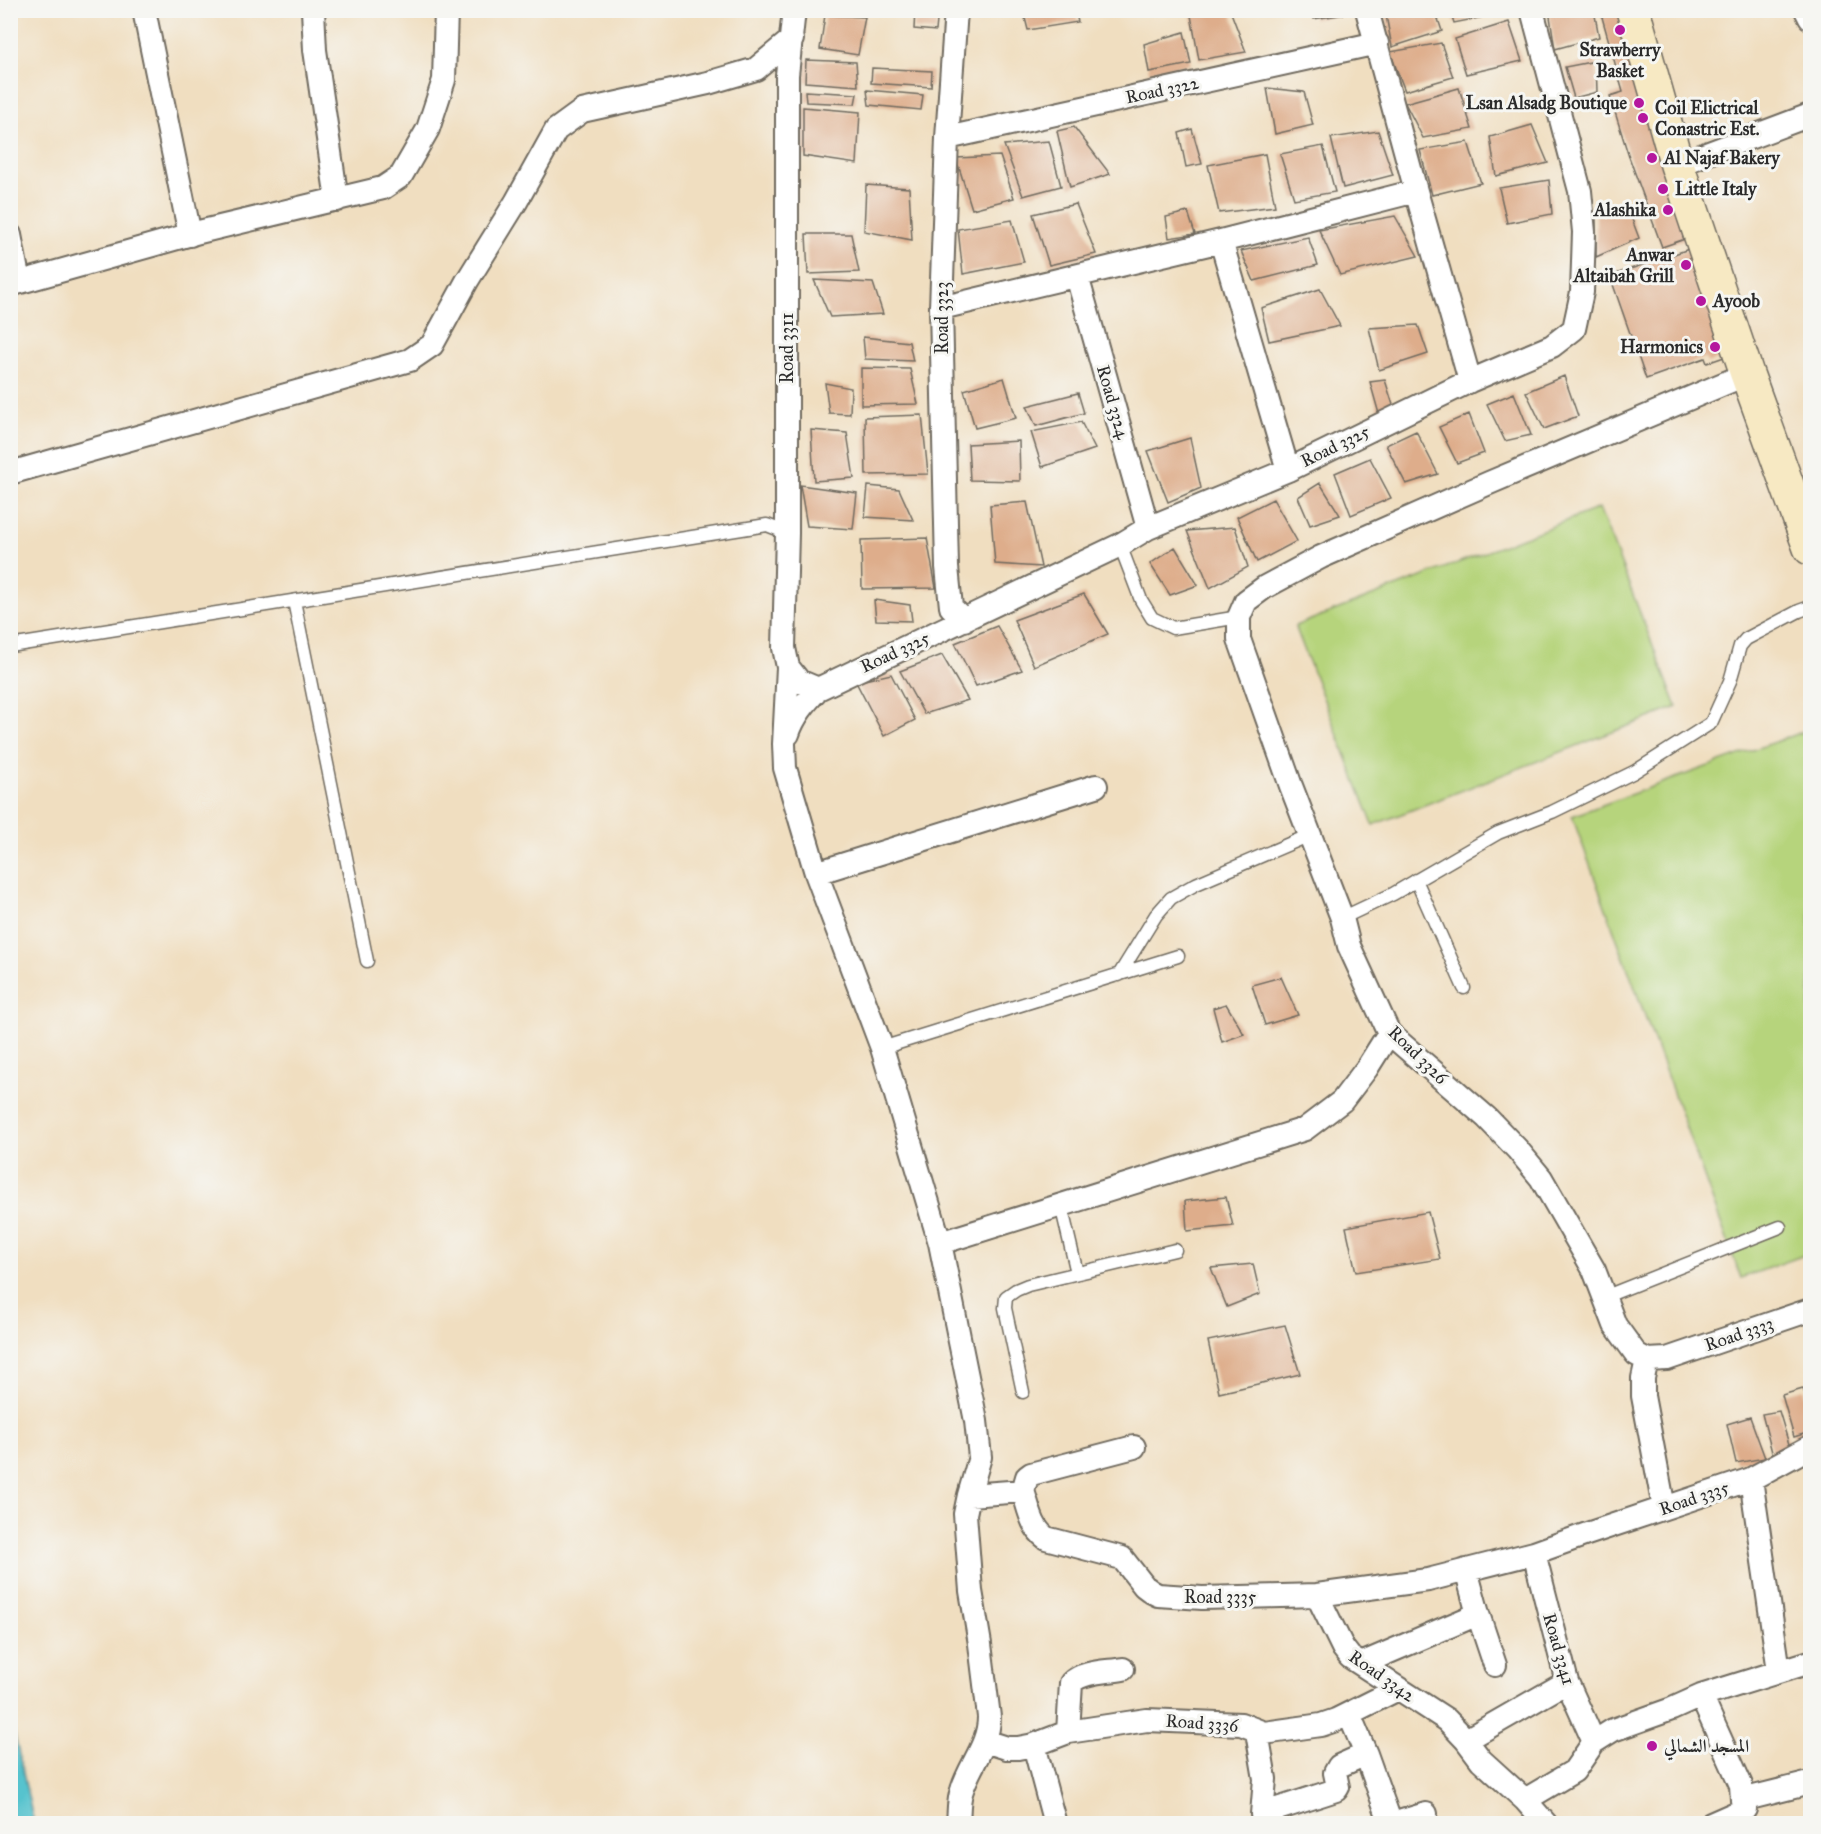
<svg xmlns="http://www.w3.org/2000/svg" width="1821" height="1834" font-family="'IM FELL Great Primer',Amiri,serif">
  <style>
    .green { fill: #b6d47b; stroke: #708053; stroke-width: 1.5 }
    .water { fill: #57c3ce; stroke: #41777c; stroke-width: 1.5 }
    .building { fill: #dead8b }
    .lines { fill: none; stroke-linecap: round; stroke-linejoin: round }
    .lane-casing { stroke: #706a5f; stroke-width: 15 }
    .street-casing { stroke: #706a5f; stroke-width: 26 }
    .secondary-casing { stroke: #706a5f; stroke-width: 36 }
    .lane { stroke: #fff; stroke-width: 12 }
    .street { stroke: #fff; stroke-width: 22 }
    .secondary { stroke: #f7e9c3; stroke-width: 33 }
    .poi-dot { fill: #b5179e; stroke: #f6f6f2; stroke-width: 2 }
    .labels { text-anchor: middle; dominant-baseline: central; stroke-width: 6; stroke-linejoin: round; paint-order: stroke }
    .poi-label { font-size: 18px; font-weight: bold; fill: #2b2b2b; stroke: #f6f6f2; text-anchor: start }
    .street-label { font-size: 18px; fill: #2b2b2b; stroke: #f6f6f2 }
  </style>
  <rect width="100%" height="100%" fill="#f6f6f2"/>
  <filter id="ink" filterUnits="userSpaceOnUse"><feTurbulence type="fractalNoise" baseFrequency=".0167" numOctaves="2"/><feDisplacementMap in="SourceGraphic" scale="12" xChannelSelector="R" yChannelSelector="G"/><feConvolveMatrix kernelMatrix="1 2 1 2 8 2 1 2 1" color-interpolation-filters="sRGB"/></filter>
  <filter id="wash" filterUnits="userSpaceOnUse"><feTurbulence type="fractalNoise" baseFrequency=".008" numOctaves="4" result="noise"/><feDisplacementMap in="SourceGraphic" scale="24" xChannelSelector="R" yChannelSelector="G"/><feGaussianBlur stdDeviation="1.35" result="paint"/><feColorMatrix in="noise" values="0 0 0 0 0 0 0 0 0 0 0 0 0 0 0 0 0 1.4 0 .05"/><feComposite in="paint" operator="in"/></filter>
  <g filter="url(#wash)">
    <rect width="100%" height="100%" fill="#f0dec0"/>
    <path class="green" d="M1599,508L1677,707L1373,825L1295,626Z
      M1810,729V1253L1741,1278L1572,816Z"/>
    <path class="water" d="M10,1714L34,1823H11Z"/>
    <g id="blocks">
      <path class="building" d="M915,10H938L936,31L914,29Z
        M1023,10H1075L1078,22L1028,30Z
        M1190,10H1230L1246,52L1199,60Z
        M1310,10H1346L1347,14L1314,19Z
        M1385,10H1435L1442,31L1392,47Z
        M1450,10H1509V12L1454,23Z
        M1549,10H1594L1599,37L1555,49Z
        M1600,10H1620L1659,144L1670,197L1685,239L1662,247L1628,154L1610,96L1623,92Z
        M825,15L865,17L858,55L820,49Z
        M1509,22L1522,61L1466,74L1455,39Z
        M1184,32L1191,64L1149,72L1144,44Z
        M1441,43L1453,77L1405,91L1390,52Z
        M806,60L856,62L858,86L805,82Z
        M1596,61L1597,92L1574,98L1565,67Z
        M872,68L932,71L931,87L871,83Z
        M1267,88L1304,92L1313,125L1275,134Z
        M1459,88L1472,129L1423,138L1405,103Z
        M867,90L923,95L921,110L869,105Z
        M805,91L857,94L855,104L806,102Z
        M803,107L860,112L857,164L803,156Z
        M1532,125L1548,163L1496,176L1490,137Z
        M1074,127L1110,174L1070,187L1057,131Z
        M1192,129L1202,164L1186,167L1179,133Z
        M1378,131L1393,175L1343,188L1331,138Z
        M1049,141L1061,186L1023,196L1004,145Z
        M1468,142L1481,183L1432,195L1420,150Z
        M1323,146L1335,192L1294,199L1280,154Z
        M1265,154L1275,206L1219,213L1208,165Z
        M1000,156L1014,198L972,209L956,158Z
        M1549,180L1552,214L1507,223L1499,188Z
        M866,185L909,188L912,240L864,231Z
        M1076,204L1096,254L1049,265L1033,214Z
        M1627,206L1639,238L1596,257V213Z
        M1188,212L1195,234L1169,238L1166,217Z
        M1395,216L1418,256L1340,275L1319,230Z
        M1012,220L1024,262L963,274L958,229Z
        M806,234H851L859,272L808,274Z
        M1308,237L1318,265L1254,281L1241,251Z
        M1689,249L1727,356L1707,363L1705,358L1646,379L1610,276Z
        M814,280L873,283L883,314L830,317Z
        M1320,289L1340,326L1269,341L1261,308Z
        M1418,325L1428,354L1379,370L1369,328Z
        M863,337L909,342L913,361L865,359Z
        M861,368L910,369L918,404L861,405Z
        M1564,376L1578,416L1544,429L1526,392Z
        M1004,378L1016,418L975,428L964,390Z
        M1385,380L1394,408L1379,414L1370,382Z
        M825,383L851,388L850,414L829,413Z
        M1078,393L1084,413L1036,426L1027,406Z
        M1514,393L1531,435L1505,441L1487,404Z
        M1469,414L1484,453L1457,463L1439,427Z
        M922,415L928,474L866,475L865,417Z
        M1081,422L1095,449L1042,467L1031,432Z
        M811,430L847,433L854,478L814,481Z
        M1416,431L1438,474L1406,484L1386,445Z
        M1190,438L1201,488L1168,502L1148,451Z
        M1019,441L1020,481L970,480L968,444Z
        M1370,458L1391,498L1351,515L1335,473Z
        M1320,483L1340,515L1310,525L1298,497Z
        M800,485L857,493L853,529L807,526Z
        M868,486L899,489L913,520L865,517Z
        M1273,499L1297,541L1257,562L1237,517Z
        M1027,502L1041,567L995,564L990,505Z
        M1235,527L1248,567L1210,588L1187,531Z
        M927,538L936,588L862,589L861,540Z
        M1175,547L1198,585L1170,595L1150,564Z
        M1084,594L1108,634L1034,666L1014,620Z
        M874,600L910,605L912,621L876,620Z
        M997,626L1022,670L976,686L955,643Z
        M942,655L968,700L924,714L900,671Z
        M891,674L915,720L884,736L856,682Z
        M1281,977L1298,1015L1265,1025L1252,985Z
        M1226,1004L1244,1034L1222,1042L1213,1008Z
        M1226,1197L1233,1226L1187,1231L1185,1201Z
        M1428,1212L1440,1259L1356,1272L1346,1227Z
        M1253,1264L1260,1294L1227,1307L1211,1268Z
        M1285,1325L1300,1374L1219,1393L1208,1341Z
        M1803,1389L1810,1406V1432L1794,1437L1782,1395Z
        M1779,1411L1791,1451L1773,1456L1762,1414Z
        M1750,1417L1765,1458L1736,1463L1727,1424Z"/>
    </g>
  </g>
  <g filter="url(#ink)">
    <use href="#blocks" fill-opacity="0" stroke="#706a5f" stroke-width="1.5"/>
    <g class="lines">
      <defs>
        <path id="lane" d="M1120,545L1141,600L1152,618L1173,628L1239,617
          M294,601L367,961
          M10,646L767,525L787,533
          M1416,880L1464,988
          M1342,918L1393,894L1498,833L1552,812L1634,772L1711,723L1730,681L1740,646L1746,639L1799,611L1810,607
          M1119,975L1156,915L1171,898L1196,884L1310,835
          M882,1048L1178,956
          M1061,1205L1077,1273
          M1604,1297L1780,1227
          M1023,1392L1005,1308L1006,1297L1016,1290L1028,1285L1175,1250"/>
        <path id="street" d="M144,10L190,235
          M313,10L315,50L337,200
          M794,10L787,75V533L784,648L788,667L799,681L818,689L1120,545L1148,528L1288,470L1470,381L1552,346L1574,329L1582,292L1584,232L1580,191L1532,10
          M956,10L947,138L941,308L947,567L951,607L964,620
          M1367,10L1416,191L1470,381
          M1806,10L1810,18
          M947,138L1377,43
          M1677,165L1810,115
          M10,235L19,282
          M1221,241L1288,470
          M1077,276L1148,528
          M10,285L199,232L383,188L401,176L428,129L444,80L446,10
          M941,308L1221,241L1416,191
          M1747,374L1489,483L1321,557L1265,587L1246,601L1239,617V639L1291,786L1342,918L1349,946L1389,1033L1487,1118L1517,1149L1541,1178L1594,1270L1615,1325L1636,1354L1647,1360L1667,1359L1810,1310
          M10,473L410,360L432,345L467,281L516,202L556,130L582,111L708,83L756,69L792,39
          M788,667L784,744L785,768L816,873L882,1048L940,1243
          M788,734C794,716 805,703 818,689
          M816,873L1096,786
          M1647,1360L1643,1378V1396L1664,1508
          M1751,1479L1779,1671
          M1023,1491L1027,1477L1031,1474L1134,1447
          M969,1495L1023,1491C1029,1508 1031,1527 1046,1538L1122,1558L1144,1586L1152,1592L1158,1595L1202,1598L1317,1595L1428,1580L1534,1553L1587,1534L1751,1479L1810,1447
          M1534,1553L1567,1682L1594,1742
          M1466,1570L1478,1614L1495,1665
          M1317,1595L1343,1648L1350,1657L1447,1720L1466,1740L1481,1760L1525,1800L1546,1824
          M1361,1664L1478,1614
          M1701,1696L1741,1785L1742,1800L1745,1809L1711,1824
          M1349,1714L1366,1754L1391,1824
          M1068,1732L1071,1683C1082,1671 1107,1672 1123,1669
          M1257,1732L1265,1779L1262,1814L1263,1824
          M1466,1740L1567,1682
          M985,1741L1007,1748H1018L1034,1745L1068,1732L1147,1720L1241,1724L1264,1733L1321,1725L1336,1720L1398,1689
          M1034,1745L1055,1824
          M1525,1800L1574,1771L1594,1742L1613,1730L1672,1709L1701,1696L1810,1662
          M1742,1800L1810,1783
          M1262,1814L1336,1790L1338,1787L1335,1773L1339,1766L1366,1754
          M958,1824C959,1813 958,1800 962,1790C970,1764 989,1745 989,1717L980,1644L971,1591L965,1514L969,1495L980,1457L976,1421L940,1243L1305,1129L1342,1101L1367,1068L1389,1033
          M1392,1824L1426,1814"/>
        <path id="secondary" d="M1633,10L1677,165L1747,374L1810,548"/>
      </defs>
      <use href="#lane" class="lane-casing"/>
      <use href="#street" class="street-casing"/>
      <use href="#secondary" class="secondary-casing"/>
      <use href="#lane" class="lane"/>
      <use href="#street" class="street"/>
      <use href="#secondary" class="secondary"/>
    </g>
  </g>
  <g class="poi-dot">
    <circle cx="1620" cy="30" r="6"/>
    <circle cx="1639" cy="103" r="6"/>
    <circle cx="1643" cy="118" r="6"/>
    <circle cx="1652" cy="158" r="6"/>
    <circle cx="1663" cy="189" r="6"/>
    <circle cx="1668" cy="210" r="6"/>
    <circle cx="1686" cy="265" r="6"/>
    <circle cx="1701" cy="301" r="6"/>
    <circle cx="1715" cy="347" r="6"/>
    <circle cx="1652" cy="1746" r="6"/>
  </g>
  <g class="labels">
    <g class="poi-label">
      <text x="1620" y="50" text-anchor="middle">Strawberry<tspan x="1620" dy="21">Basket</tspan></text>
      <text x="1627" y="103" text-anchor="end">Lsan Alsadg Boutique</text>
      <text x="1655" y="108">Coil Elictrical<tspan x="1655" dy="21">Conastric Est.</tspan></text>
      <text x="1664" y="158">Al Najaf Bakery</text>
      <text x="1675" y="189">Little Italy</text>
      <text x="1656" y="210" text-anchor="end">Alashika</text>
      <text x="1674" y="255" text-anchor="end">Anwar<tspan x="1674" dy="21">Altaibah Grill</tspan></text>
      <text x="1713" y="301">Ayoob</text>
      <text x="1703" y="347" text-anchor="end">Harmonics</text>
      <text x="1664" y="1746">المسجد الشمالي</text>
    </g>
    <g class="street-label">
      <text transform="translate(1162 90) rotate(-12)">Road 3322</text>
      <text transform="translate(942 318) rotate(-90)">Road 3323</text>
      <text transform="translate(787 348) rotate(-90)">Road 3311</text>
      <text transform="translate(1113 402) rotate(74)">Road 3324</text>
      <text transform="translate(1335 446) rotate(-26)">Road 3325</text>
      <text transform="translate(895 652) rotate(-25)">Road 3325</text>
      <text transform="translate(1418 1055) rotate(44)">Road 3326</text>
      <text transform="translate(1739 1334) rotate(-19)">Road 3333</text>
      <text transform="translate(1694 1498) rotate(-19)">Road 3335</text>
      <text x="1220" y="1597">Road 3335</text>
      <text transform="translate(1559 1649) rotate(74)">Road 3341</text>
      <text transform="translate(1382 1676) rotate(35)">Road 3342</text>
      <text transform="translate(1202 1723) rotate(4)">Road 3336</text>
    </g>
  </g>
  <rect width="1821" height="1834" fill="none" stroke="#f6f6f2" stroke-width="36"/>
</svg>
